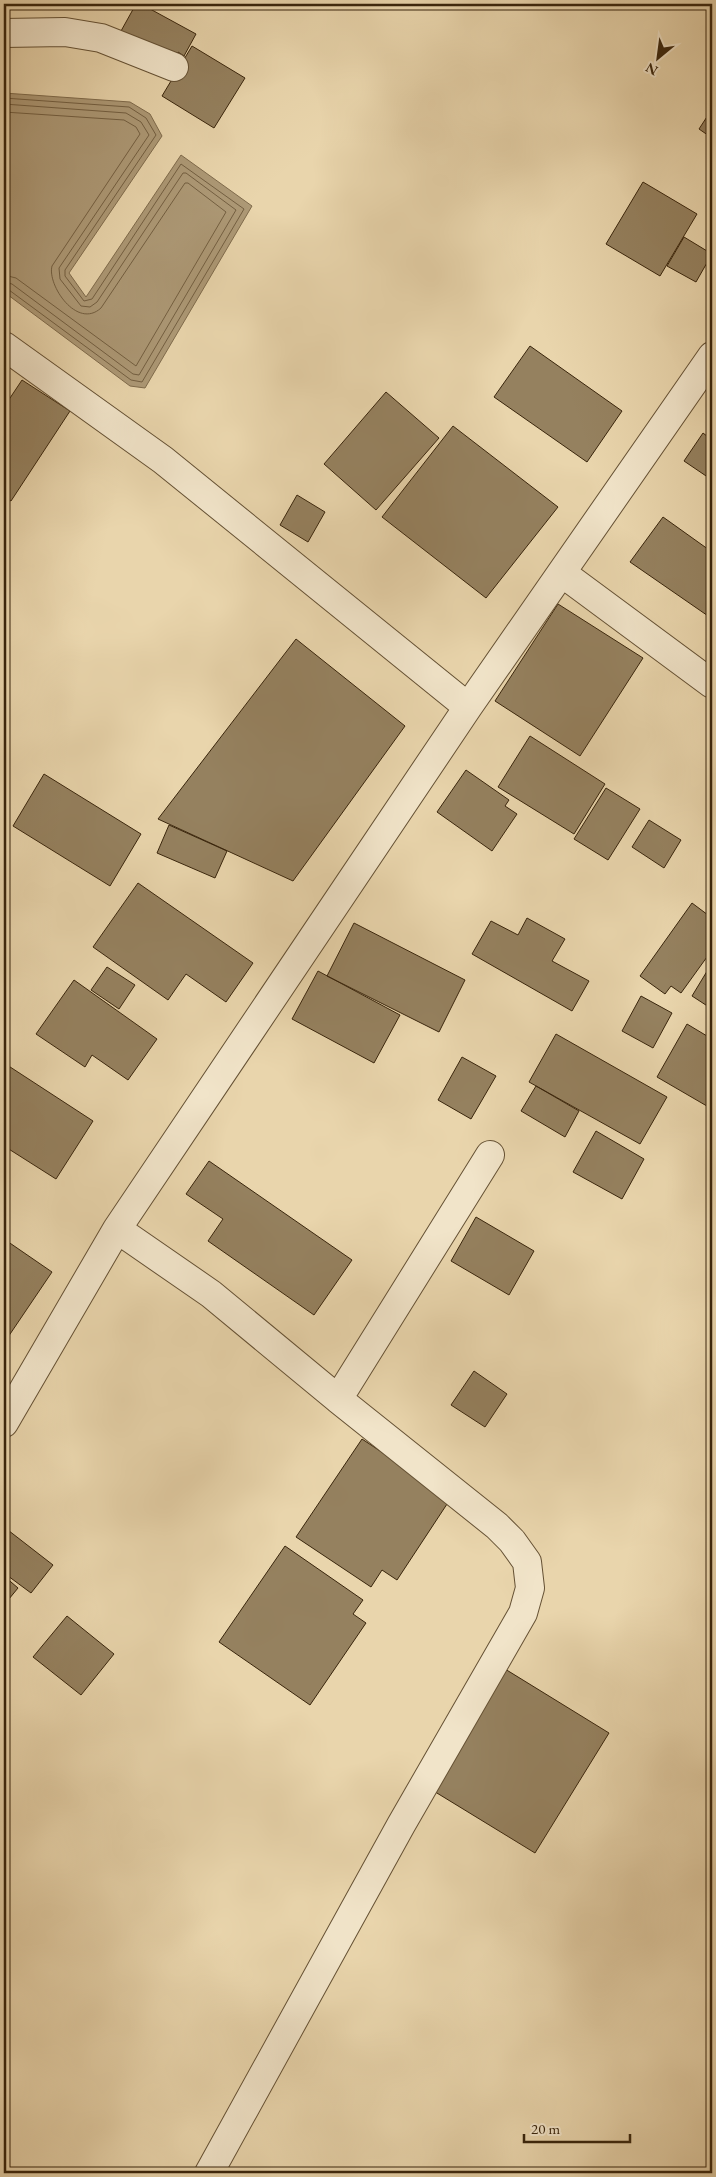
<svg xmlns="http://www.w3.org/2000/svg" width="716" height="2177" font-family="'EB Garamond',serif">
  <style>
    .water { fill: #ad9976; stroke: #7f6b4c }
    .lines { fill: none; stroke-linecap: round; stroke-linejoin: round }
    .shore { stroke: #735f41; stroke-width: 1 }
    .building { fill: #95815f; stroke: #39250c }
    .minor-casing { stroke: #655134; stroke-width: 30 }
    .minor { stroke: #f1e4c9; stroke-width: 28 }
  </style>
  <rect width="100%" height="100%" fill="#e9d5ac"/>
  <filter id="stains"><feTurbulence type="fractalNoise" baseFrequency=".004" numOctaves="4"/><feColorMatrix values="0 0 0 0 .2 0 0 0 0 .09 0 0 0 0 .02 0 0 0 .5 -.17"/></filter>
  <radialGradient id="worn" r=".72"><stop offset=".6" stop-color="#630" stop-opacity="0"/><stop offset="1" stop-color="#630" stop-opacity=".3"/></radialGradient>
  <path class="water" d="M4,93L130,102L150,114L162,136L69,273L86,297L181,155L252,206L145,388L130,386L4,292Z"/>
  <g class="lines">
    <path class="shore" d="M4,98L129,107L146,118L156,135L65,270V276L84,301L92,299L181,164L244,209L142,382L131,380L9,290L4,289
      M4,104L126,113L141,122L149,135L59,268L60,279L81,306L90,307L97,302L183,173H186L236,210L139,375L133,374L12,284L4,282
      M4,112L124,120L136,127L140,134L52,266C47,285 77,330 101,308L185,183H188L226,212L136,366L16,278L4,275"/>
  </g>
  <path class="building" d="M136,4H141L196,34L184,56L178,52L173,60L121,31Z
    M192,46L245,78L214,128L162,96Z
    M712,109V138L699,129Z
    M643,182L697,214L660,276L606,244Z
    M684,237L712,254L696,282L667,266Z
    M530,346L622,411L587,462L494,397Z
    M22,380L70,411L11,501L4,497V407Z
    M386,392L439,438L376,510L324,464Z
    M453,426L558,507L486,598L382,517Z
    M703,433L712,440V480L684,461Z
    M297,495L325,512L308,542L280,525Z
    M663,517L712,552L711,618L630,562Z
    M558,604L643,658L580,756L495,701Z
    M296,639L405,726L293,881L158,819Z
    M530,736L605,784L574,834L498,787Z
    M466,770L509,800L505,806L517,814L492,851L437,812Z
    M44,774L141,834L110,886L13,826Z
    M606,788L640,809L608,860L574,839Z
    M649,820L681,840L664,868L632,847Z
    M169,825L227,851L215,878L157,853Z
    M138,883L253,963L226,1002L186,974L168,1000L93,947Z
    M692,903L712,918V950L681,993L671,986L665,994L640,976Z
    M527,918L565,939L552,961L589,981L572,1011L472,954L491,921L518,935Z
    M354,923L465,980L439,1032L327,976Z
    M712,963V1009L692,996Z
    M107,967L135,985L119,1009L91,990Z
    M318,971L400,1015L374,1063L292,1019Z
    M74,980L157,1039L128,1080L92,1055L85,1067L36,1034Z
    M641,996L672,1013L653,1048L622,1031Z
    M687,1024L712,1039V1109L657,1077Z
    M556,1034L667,1097L640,1144L529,1082Z
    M462,1057L496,1076L471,1119L438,1100Z
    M4,1063L93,1121L56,1179L4,1146Z
    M536,1086L579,1111L565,1137L521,1111Z
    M596,1131L644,1159L622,1199L573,1172Z
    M209,1161L352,1260L314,1315L208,1241L223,1219L186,1194Z
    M476,1217L534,1251L509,1295L451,1261Z
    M4,1239L52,1272L4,1343Z
    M474,1371L507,1394L485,1427L451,1405Z
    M362,1439L451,1498L397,1580L382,1570L371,1587L296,1537Z
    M4,1527L53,1565L31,1593L4,1573Z
    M285,1546L363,1600L353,1614L366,1623L310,1705L219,1642Z
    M4,1576L18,1588L4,1605Z
    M67,1616L114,1654L81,1695L33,1657Z
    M505,1669L609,1733L535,1853L432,1790Z"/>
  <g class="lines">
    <defs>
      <path id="minor" d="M4,33L65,32L101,38L174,67
        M4,346L163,460L468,707
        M562,573L712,684
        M117,1229L211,1294L338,1399L490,1155
        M4,1423L117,1229L468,707L712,356
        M209,2173L401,1825L523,1613L530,1588L527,1562L512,1541L497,1526L338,1399"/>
    </defs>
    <use href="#minor" class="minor-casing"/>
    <use href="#minor" class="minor"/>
  </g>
  <rect width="716" height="2177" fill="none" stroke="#e9d5ac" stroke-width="20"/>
  <rect x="5" y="5" width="706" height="2167" fill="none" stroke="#39250c" stroke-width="2.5"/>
  <rect x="10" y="10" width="696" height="2157" fill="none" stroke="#39250c"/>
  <g transform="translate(658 58) rotate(209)" stroke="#f1e4c9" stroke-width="4" paint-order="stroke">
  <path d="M0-4L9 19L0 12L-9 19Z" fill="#39250c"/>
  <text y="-8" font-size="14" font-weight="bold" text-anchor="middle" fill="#39250c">N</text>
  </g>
  <path d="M524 2134v8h106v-8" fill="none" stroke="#39250c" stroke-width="2.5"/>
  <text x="531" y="2134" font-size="15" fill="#39250c" stroke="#f1e4c9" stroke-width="4" paint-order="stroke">20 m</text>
  <rect width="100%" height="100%" filter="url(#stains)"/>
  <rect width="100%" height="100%" fill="url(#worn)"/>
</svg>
